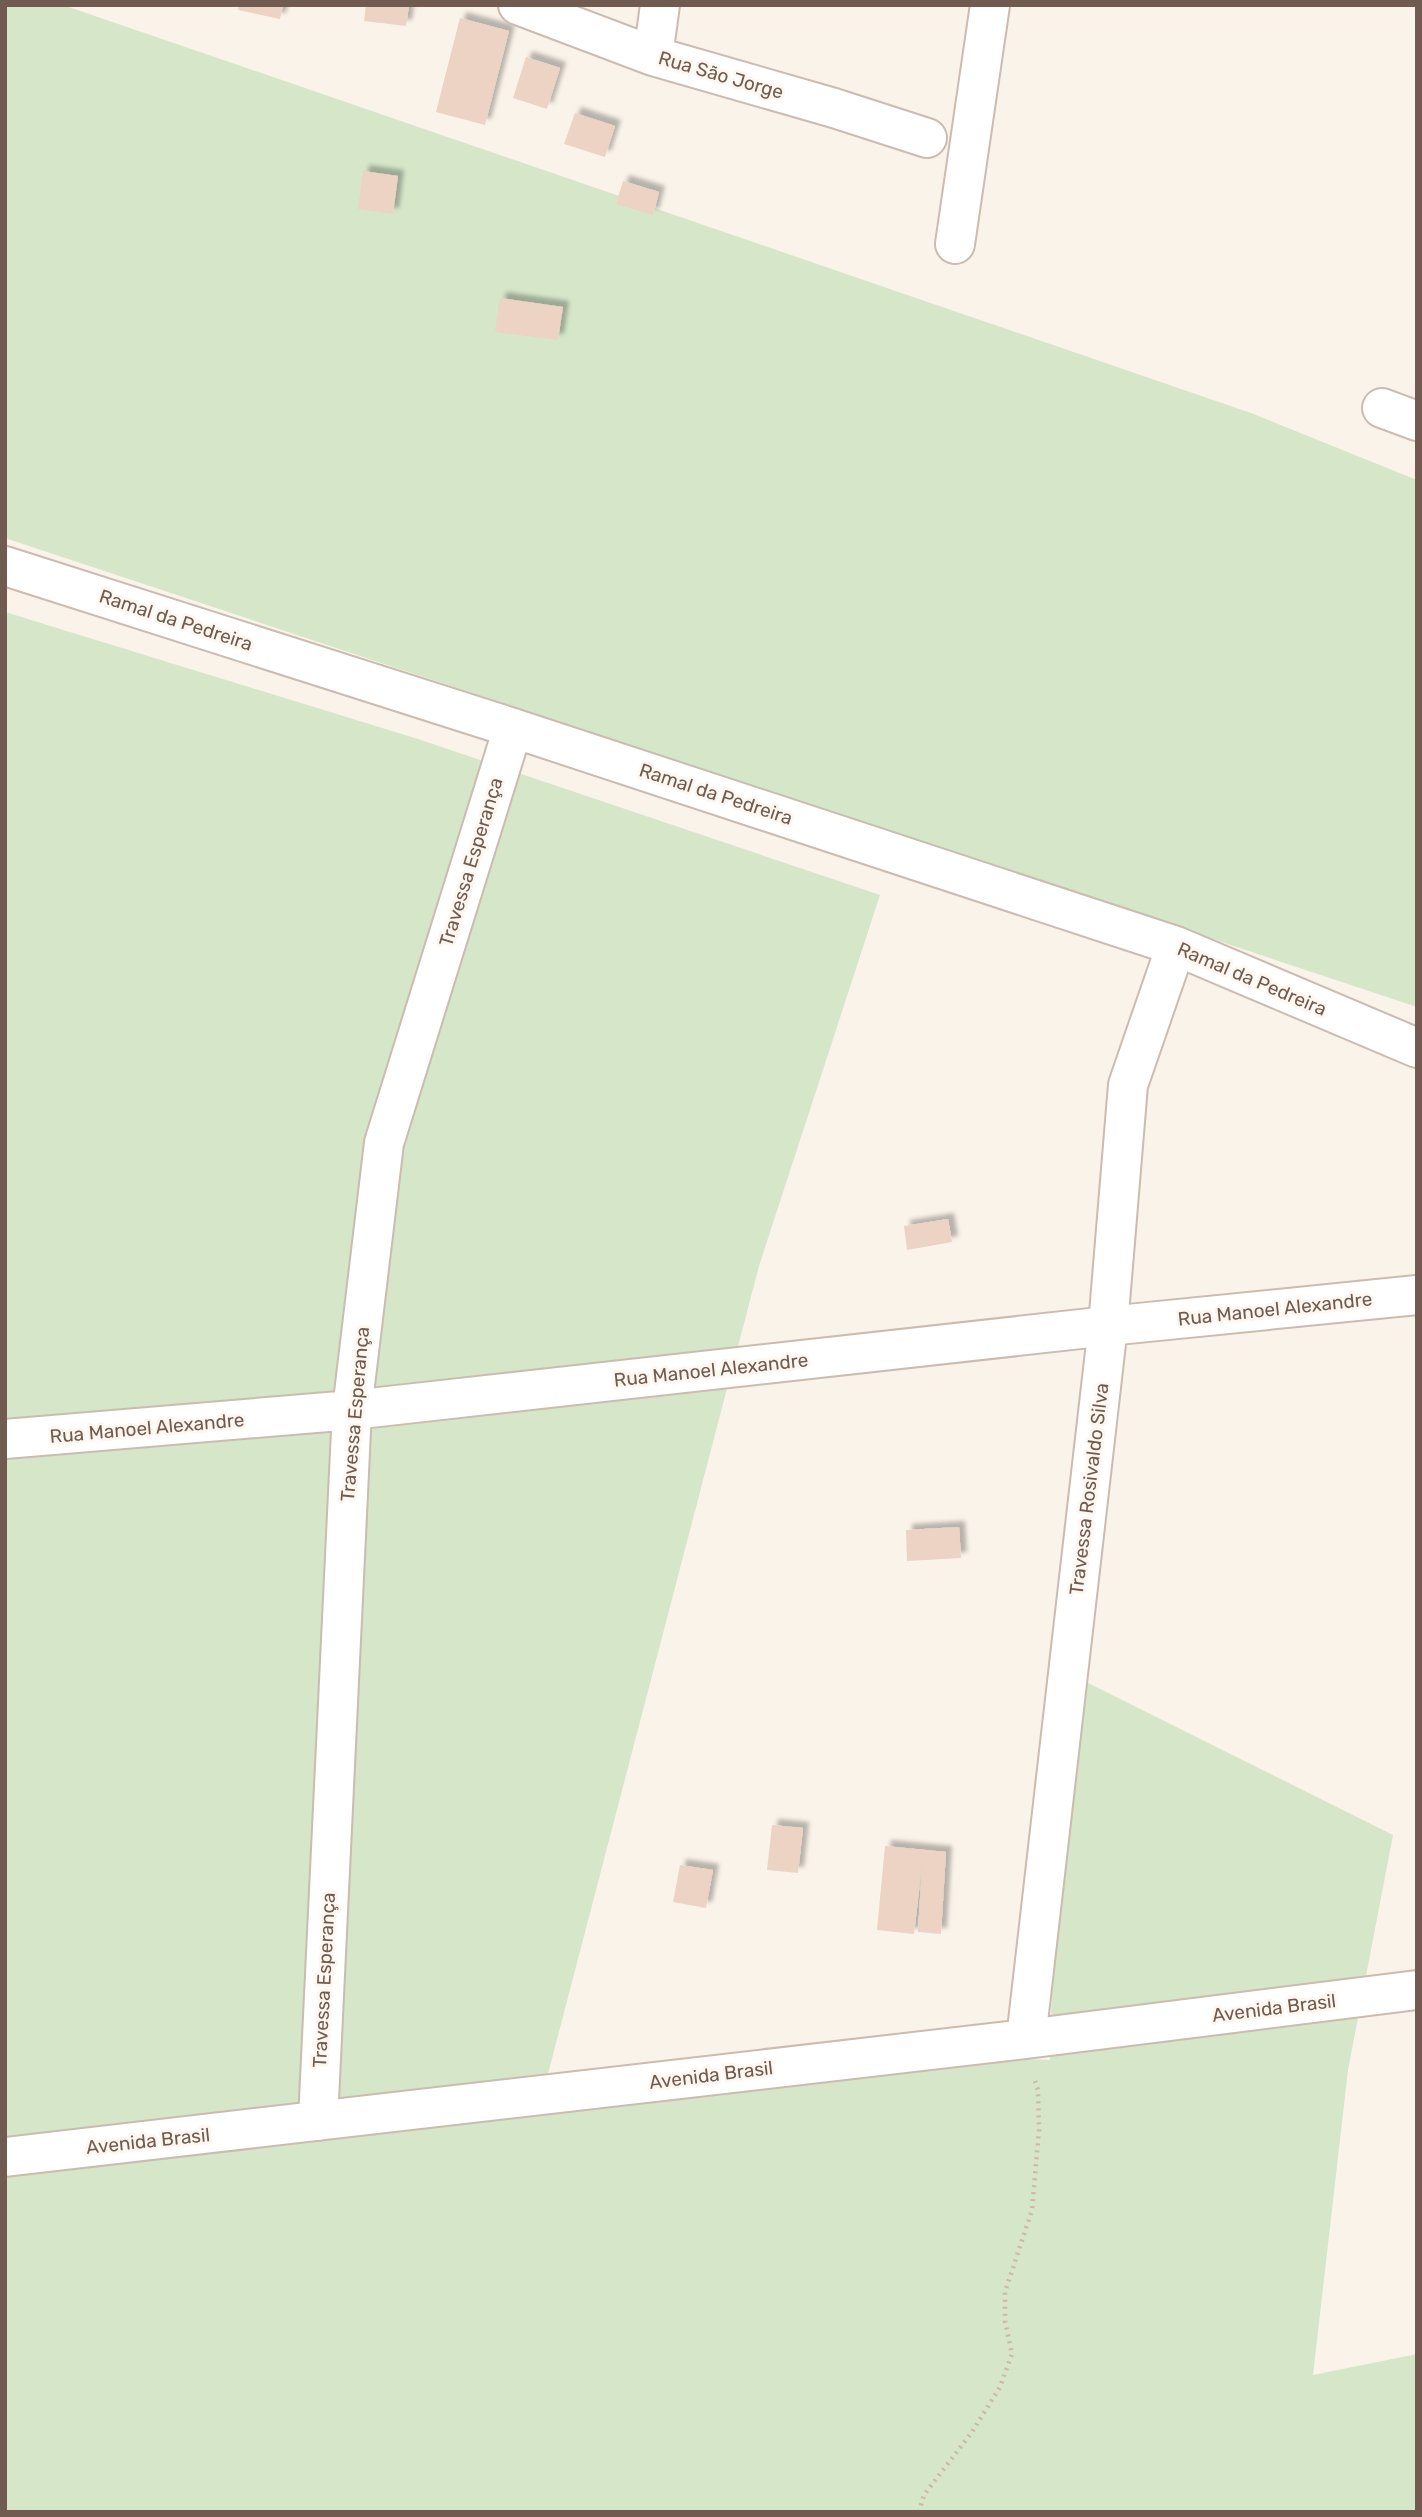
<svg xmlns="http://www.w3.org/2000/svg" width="1422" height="2517" font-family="Rubik,sans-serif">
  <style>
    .green { fill: #d5e6c9 }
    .building { fill: #ecd3c4; filter: url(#shadow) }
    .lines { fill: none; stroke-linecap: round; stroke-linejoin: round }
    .minor-casing { stroke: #cbbbb0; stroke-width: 42 }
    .path { stroke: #d1b6a7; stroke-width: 4.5; stroke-dasharray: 2 5; stroke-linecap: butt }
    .minor { stroke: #fff; stroke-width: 38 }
    .labels { text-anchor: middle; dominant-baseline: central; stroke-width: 6; stroke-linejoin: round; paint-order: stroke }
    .street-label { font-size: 19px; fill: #715b50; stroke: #fdf7ef }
  </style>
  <defs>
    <filter id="shadow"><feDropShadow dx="6" dy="-6" stdDeviation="2" flood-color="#0004"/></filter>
  </defs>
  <rect width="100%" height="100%" fill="#faf3e9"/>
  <path class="green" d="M5,5H63L1251,413L1417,480V1007L5,538Z
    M5,612L418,739L880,895L759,1266L543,2093L968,2057L1050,2060L1060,1669L1393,1835L1348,2070L1313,2375L1417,2354V2512H5Z"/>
  <path class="building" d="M239,5H283L280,19L238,10Z
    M366,5H409L406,26L364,21Z
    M460,18L509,31L485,125L436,112Z
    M526,57L560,68L547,109L513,98Z
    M575,113L615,126L605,157L564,144Z
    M363,171L398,176L393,214L358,209Z
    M623,181L659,192L653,215L616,204Z
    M500,298L563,307L558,340L495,332Z
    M948,1219L952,1242L907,1250L904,1226Z
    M959,1527L961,1558L907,1561L906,1530Z
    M772,1825L803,1828L798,1873L767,1870Z
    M885,1846L946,1852L941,1934L918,1932L922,1865L914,1934L877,1930Z
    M680,1865L713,1870L706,1908L673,1902Z"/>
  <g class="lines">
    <defs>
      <path id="minor" d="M518,5L653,56L834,108L927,138
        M653,56L660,5
        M955,244L990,5
        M1382,408L1417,421
        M5,566L513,728L1176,946L1417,1048
        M5,1439L352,1410L1108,1326L1417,1295
        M1026,2039L1108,1326L1128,1085L1176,946
        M318,2121L352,1410L384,1143L513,728
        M5,2157L1026,2039L1417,1990"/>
    </defs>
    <use href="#minor" class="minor-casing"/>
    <path class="path" d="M919,2512L924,2495L972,2432L1000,2387L1012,2354L1005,2321V2292L1032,2210L1039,2130L1038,2090L1035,2081"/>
    <use href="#minor" class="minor"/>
  </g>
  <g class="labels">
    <g class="street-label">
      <text transform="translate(721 75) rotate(16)">Rua São Jorge</text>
      <text transform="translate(176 620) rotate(18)">Ramal da Pedreira</text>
      <text transform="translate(716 794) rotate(18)">Ramal da Pedreira</text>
      <text transform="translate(471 862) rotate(-73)">Travessa Esperança</text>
      <text transform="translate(1252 979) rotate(23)">Ramal da Pedreira</text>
      <text transform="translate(1275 1309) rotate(-6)">Rua Manoel Alexandre</text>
      <text transform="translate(711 1370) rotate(-6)">Rua Manoel Alexandre</text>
      <text transform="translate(355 1414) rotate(-85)">Travessa Esperança</text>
      <text transform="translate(147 1428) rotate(-5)">Rua Manoel Alexandre</text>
      <text transform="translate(1089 1489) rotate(-83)">Travessa Rosivaldo Silva</text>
      <text transform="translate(324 1980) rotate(-87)">Travessa Esperança</text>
      <text transform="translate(1274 2008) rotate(-7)">Avenida Brasil</text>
      <text transform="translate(711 2075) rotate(-7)">Avenida Brasil</text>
      <text transform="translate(148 2141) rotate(-6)">Avenida Brasil</text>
    </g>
  </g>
  <rect width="1422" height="2517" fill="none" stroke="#715b50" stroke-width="14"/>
</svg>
